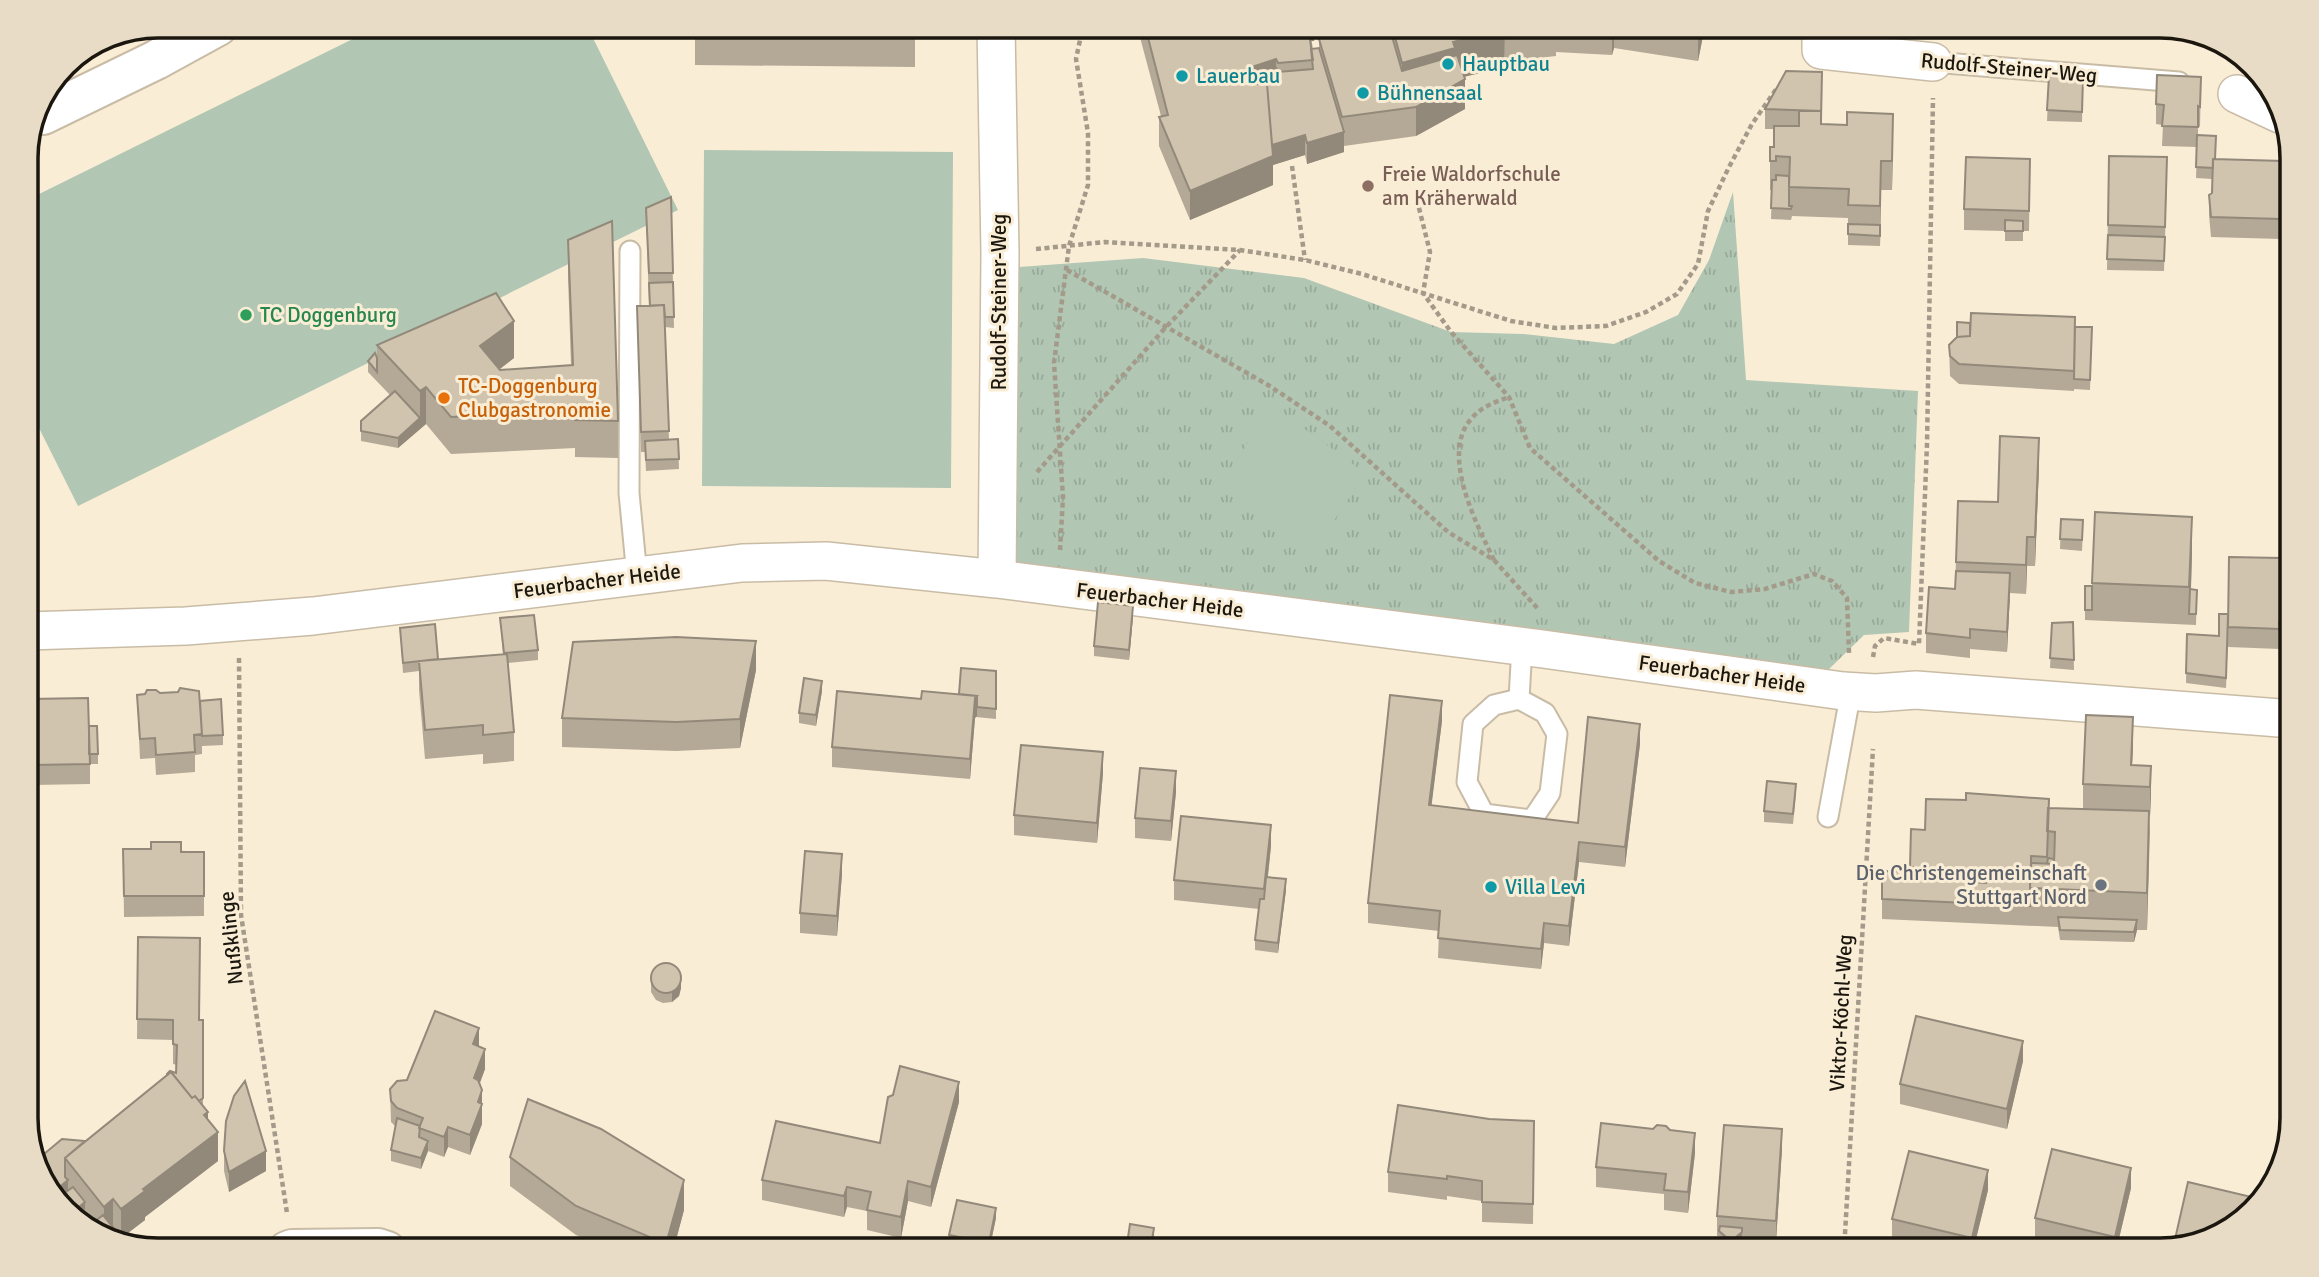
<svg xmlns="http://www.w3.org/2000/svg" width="2319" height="1277" font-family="Signika,sans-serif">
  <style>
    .grass { fill: url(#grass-tufts) }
    .garden { fill: #b1c6b3 }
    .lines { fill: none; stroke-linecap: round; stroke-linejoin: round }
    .service-casing { stroke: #c9bca6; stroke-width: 23 }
    .minor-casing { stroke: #c9bca6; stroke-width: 40 }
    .tertiary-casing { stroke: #c9bca6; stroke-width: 42 }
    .secondary-casing { stroke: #c9bca6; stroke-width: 42 }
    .path { stroke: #a49a89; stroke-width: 4.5; stroke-dasharray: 5 3.5; stroke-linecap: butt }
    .service { stroke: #fff; stroke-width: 19 }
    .minor { stroke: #fff; stroke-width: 37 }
    .tertiary { stroke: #fff; stroke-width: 38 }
    .secondary { stroke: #fff; stroke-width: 38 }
    .wall { fill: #b4a996 }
    .shaded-wall { fill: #92897a }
    .building { fill: #d1c4ae; stroke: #92897a; stroke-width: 2 }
    .culture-dot { fill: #0f9aa8; stroke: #faedd6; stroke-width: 2.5 }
    .education-dot { fill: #8d6e63; stroke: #faedd6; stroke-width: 2.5 }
    .leisure-dot { fill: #2e9e5b; stroke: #faedd6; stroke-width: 2.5 }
    .food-dot { fill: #e8710a; stroke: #faedd6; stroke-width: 2.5 }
    .worship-dot { fill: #6b7280; stroke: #faedd6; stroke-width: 2.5 }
    .labels { text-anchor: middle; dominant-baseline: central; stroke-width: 6; stroke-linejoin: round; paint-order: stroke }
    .culture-label { font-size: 21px; fill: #0d838f; stroke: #faedd6; text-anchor: start }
    .street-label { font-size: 21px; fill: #1b170f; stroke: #faedd6 }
    .education-label { font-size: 21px; fill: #785e54; stroke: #faedd6; text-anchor: start }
    .leisure-label { font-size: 21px; fill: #27864d; stroke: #faedd6; text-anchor: start }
    .food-label { font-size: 21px; fill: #c56008; stroke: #faedd6; text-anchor: start }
    .worship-label { font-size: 21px; fill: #5b616d; stroke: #faedd6; text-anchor: end }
    .rim { fill: none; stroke: #1b170f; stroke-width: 3.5 }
  </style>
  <defs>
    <pattern id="grass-tufts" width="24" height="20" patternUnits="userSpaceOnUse" patternTransform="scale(1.75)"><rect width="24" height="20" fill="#b1c6b3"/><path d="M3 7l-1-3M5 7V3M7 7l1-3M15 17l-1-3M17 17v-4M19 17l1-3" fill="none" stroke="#98a999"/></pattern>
  </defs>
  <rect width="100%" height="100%" fill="#faedd6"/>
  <path class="grass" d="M1733,192L1746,380L1918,391L1909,632L1864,635L1828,670L1002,572L1019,267L1143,258L1304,278L1451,332L1523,334L1614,344L1678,315L1709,260Z"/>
  <path class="garden" d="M379,26H587L678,210L78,506L35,420L27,424V200Z
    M704,150L953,152L951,488L702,486Z
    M1272,405L1365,473L1315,550L1223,481Z"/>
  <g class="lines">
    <defs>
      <path id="service" d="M1933,62L2179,82
        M630,251L629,493L637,576
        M1519,699L1545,713L1557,734L1550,793L1532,820L1484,814L1467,782L1473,724L1494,705L1519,699L1522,646
        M1828,817L1851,691"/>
      <path id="minor" d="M996,26L1000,253L997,579
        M1821,26V50L1933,62
        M2237,94L2280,114
        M27,631L186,626L313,616L742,563L826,561L997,579L1543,649L1843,691L1876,693L1916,690L2293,719"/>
      <path id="tertiary" d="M287,1251L292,1249L378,1248L387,1251"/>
      <path id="secondary" d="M43,115L156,60L218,26"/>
    </defs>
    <use href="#service" class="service-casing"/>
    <use href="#minor" class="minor-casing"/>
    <use href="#tertiary" class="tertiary-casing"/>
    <use href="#secondary" class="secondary-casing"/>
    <path class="path" d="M1292,166L1305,260
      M1448,201L1418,204L1430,252L1423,293L1451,332L1509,397L1530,448L1659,561L1695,583L1731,592L1765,589L1814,574L1832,581L1847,598L1849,653
      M1036,249L1105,242L1240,250L1305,260L1362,274L1511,321L1556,328L1606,326L1646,312L1677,294L1698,264L1708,211L1729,167L1752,124L1777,88
      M1067,270L1268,385L1330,426L1448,532L1494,560L1538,609
      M1037,472L1166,327L1240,250
      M1060,550L1063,497L1054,363L1069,246L1088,185V133L1076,59L1083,26
      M1494,560C1477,525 1439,453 1472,418C1482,406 1496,402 1509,397
      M1873,657L1875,646L1884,638L1919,644L1927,444L1933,98
      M239,658L241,915L287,1213
      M1844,1251L1873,749"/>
    <use href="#service" class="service"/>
    <use href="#minor" class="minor"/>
    <use href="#tertiary" class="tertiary"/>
    <use href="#secondary" class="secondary"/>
  </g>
  <path class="wall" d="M695,26H915V67L695,65Z
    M1137,26H1309L1313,49L1319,48V39L1344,26H1705L1698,61L1614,48L1612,55L1556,52V56L1505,62L1504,67L1464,77L1465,109L1416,136L1344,146V152L1307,164L1305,155L1273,165V185L1190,220L1159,146V117L1161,116Z
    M1786,71L1821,124L1893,143L1892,190H1881L1880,246L1848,245V218L1792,216L1791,220L1771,219L1772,190H1770V161L1774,147V129H1765V109Z
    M2049,76L2083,78L2082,122L2047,121Z
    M2201,77L2200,127L2198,126V135L2215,159L2283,181L2281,239L2211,237L2209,215V195L2212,193V179L2196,178L2197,147L2162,146L2163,125L2156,124V104Z
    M2291,147L2292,150V194H2290Z
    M2109,156L2167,177L2164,271L2107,270Z
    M2030,159L2029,231H2023V241H2005V231L1964,230V209Z
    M671,197L674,328L665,327L669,440L678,439L679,469L646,471L645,452H641L637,306H649L646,208Z
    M568,240L618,421V458L575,457V448L451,454L426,424L398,448L361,441V421L390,395L368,372V361L377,358V345L514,358L500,369V370L571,365L568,277Z
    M2075,327H2092L2090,390L2074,389V391L1959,384L1950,376L1949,345Z
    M2039,467L2035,566H2027L2026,594L2010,593L2007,652L1970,649V658L1926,653V633L1955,589L1958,501L1998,502Z
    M2095,512L2192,554L2191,590H2197L2196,625L2085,620V586H2092Z
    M2061,519L2083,530L2082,551L2060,549Z
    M2281,606L2284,636L2280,642V649L2228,647V639L2226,688L2186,683L2187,634L2219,636L2228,614Z
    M1133,616L1129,660L1094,656V646Z
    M500,618L538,650V660L508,663L514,732V761L483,764V754L425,759L419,690V671L403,673L400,628L438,660L503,654Z
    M2073,622L2074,670L2050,668L2052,623Z
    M756,670L740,748L676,751L562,747V718Z
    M996,671V719L976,717L975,718L970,779L832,767V747L921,699L959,694Z
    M822,691L816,726L799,723V713Z
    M160,693L200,701L223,735V745L202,746V754L195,755V772L156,775L155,758L140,759L137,695Z
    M30,719L89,726L98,754V764H90V784L32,785Z
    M1442,721L1431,806L1578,823L1640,744L1625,867L1579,862L1569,946L1544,943L1541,969L1438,958L1439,931L1368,923V903Z
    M2133,746L2132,765L2151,766V795L2150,816H2149L2150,832L2147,930H2137L2134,942L2060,940L2058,927L1882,919V899L1910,876L1911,829L1925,830L2049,808L2083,809V784Z
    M1103,773L1097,843L1014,835V815Z
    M1176,792L1171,841L1135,838V818Z
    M1796,794L1793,824L1764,822V811Z
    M1271,846L1268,877L1286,890L1278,953L1255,950V940L1259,909L1174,900V880Z
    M123,849H151L204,852V916L124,917Z
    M842,874L837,936L800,933V913Z
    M138,937L199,1020H203V1106L208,1120L218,1161L145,1217V1220L122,1238L93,1223L85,1212L79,1218L68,1208L66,1202V1192L68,1191L38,1159L85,1141L176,1073L177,1065L173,1064V1040L137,1039Z
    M651,974L681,988L679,996L672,1002L663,1003L656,1000L651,992Z
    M479,1047L485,1069L480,1083L482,1090V1124L470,1155L448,1147L444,1157L428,1151L421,1169L391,1161V1150L395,1126L391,1122L390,1089L407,1080Z
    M2023,1061L2007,1129L1900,1104V1084Z
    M959,1102L931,1207L908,1201L901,1238L867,1230V1211L847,1207L844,1217L762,1200V1180L880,1143Z
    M1489,1119L1534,1121L1533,1224L1482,1222V1201L1447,1196V1200L1388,1192V1172Z
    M1670,1130L1695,1153L1688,1213L1664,1210V1194L1596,1187V1167Z
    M1782,1149L1776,1241L1742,1238V1242L1735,1248L1726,1247L1719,1241V1236H1717V1216Z
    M224,1151L266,1171L229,1192L224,1171Z
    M510,1157L684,1210L673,1251H613L576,1235L510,1186Z
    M2131,1188L2116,1251H2088L2035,1238V1218Z
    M1988,1190L1973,1251H1942L1892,1239V1219Z
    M996,1218L989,1251L974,1250L949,1246V1235Z"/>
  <path class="shaded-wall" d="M1505,26L1504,67L1455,79H1465V109L1416,136V107L1402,100V63L1453,42Z
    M1612,26H1614V48L1612,55Z
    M1698,26H1705L1698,61Z
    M1276,59V88L1253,93L1252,67Z
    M1893,114V143L1892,190V161Z
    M1344,132V152L1307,164V143Z
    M1305,135V155L1273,165V185L1190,220V191L1271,145Z
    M1881,161V190L1880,246V206Z
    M514,321V358L480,384V346Z
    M426,387V424L398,448V438L420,418V391Z
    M2039,438V467L2035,566V537Z
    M2192,517V554L2190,614L2189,587Z
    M2027,537V566L2026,594V565Z
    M2010,573V593L2007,652V632Z
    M1133,606V616L1129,660V650Z
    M2284,616V636L2280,642L2279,622Z
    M756,641V670L740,748V719Z
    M822,681V691L816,726V715Z
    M977,696V716L975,718L970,779V759L975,698Z
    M1442,701V721L1429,826V805Z
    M2133,717V746L2131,786V765Z
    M1640,724V744L1625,867V847Z
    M1103,752V773L1097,843V823Z
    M2151,766V795L2150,816V787Z
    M1176,771V792L1171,841V821Z
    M2149,811V848L2147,930V893Z
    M1271,825V846L1264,909V889Z
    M1579,842V862L1569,946V926Z
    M842,854V874L837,936V916Z
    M1286,879V890L1278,953V943Z
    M2137,920V930L2134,942V932Z
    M1544,923V943L1541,969V949Z
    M681,978V988L679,996L672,1002V992Z
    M479,1028V1048L473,1044Z
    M2023,1041V1061L2007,1129V1109Z
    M485,1049V1069L474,1098V1078Z
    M959,1082V1102L931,1207V1187Z
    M482,1090V1124L470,1155V1135L478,1102Z
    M208,1112V1140L218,1132V1161L145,1217V1220L121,1238V1209L143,1189L204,1115Z
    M448,1127V1147L444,1157V1137Z
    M1782,1129V1149L1776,1241V1221Z
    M1695,1133V1153L1688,1213V1192Z
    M428,1141V1151L421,1169V1158Z
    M266,1151V1171L229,1192V1172Z
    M2131,1168V1188L2116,1251H2115V1237Z
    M1988,1170V1190L1973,1251H1972V1238Z
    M68,1180V1190L57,1200L51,1194Z
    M684,1180V1210L673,1251H666V1244Z
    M908,1181V1201L901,1238V1217Z
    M847,1187V1207L844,1217V1196Z
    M113,1199V1229L104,1236V1207Z
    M85,1202V1213L79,1218V1207Z
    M996,1208V1218L989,1251V1243Z
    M1154,1228V1238L1151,1251H1150Z
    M1742,1232V1242L1735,1248V1238Z"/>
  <path class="building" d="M695,26H915V29L695,28Z
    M1145,26H1309L1313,40H1310L1313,60L1278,63L1276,59L1252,67L1253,84H1267L1273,156L1190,191L1159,117L1168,115Z
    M1344,26H1389L1402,71L1457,55L1465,79L1416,107L1342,117L1319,39Z
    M1392,26H1504V30L1453,42L1455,48L1402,63Z
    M1319,48L1344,132L1307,143L1305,135L1272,145L1267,84H1253V76L1276,68L1278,72L1313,69L1311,49Z
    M1786,71L1822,72L1821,120V111L1765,109Z
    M2157,75L2201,77L2200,107L2198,106V127L2162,126L2164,105L2156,104Z
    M2049,76L2083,78L2082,112L2047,110Z
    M1799,111H1821V124L1847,125V112L1893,114L1892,161H1881L1880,206L1848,205L1849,189L1789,187L1790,157L1776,156V161H1770V147H1774V126H1799Z
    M2197,135L2216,136L2215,159H2213V168L2196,167Z
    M2291,147L2292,150V184H2290Z
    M2109,156L2167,157L2165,227L2108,225Z
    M1966,157L2030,159L2029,211L1964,209Z
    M2213,159L2283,161L2281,219L2211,217L2209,195L2212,193Z
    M1776,175L1789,176V206H1792L1791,209L1771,208L1772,180H1776Z
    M671,197L673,273H649L646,208Z
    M2005,220L2023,221V231H2005Z
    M612,221L618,421L575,420V411L451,417L426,387L420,391L377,345L496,293L514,321L480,346L500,370L573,365L568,240Z
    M1848,224L1880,225V236L1848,234Z
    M2108,235L2165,237L2164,261L2107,259Z
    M673,282L674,317H665L664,305L650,306L649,283Z
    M664,305L669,431L641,432L637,306Z
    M1971,313L2075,317L2074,371L1959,364L1950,356L1949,345L1957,337L1970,336Z
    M1957,322L1970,323V336L1957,337Z
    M2075,327H2092L2090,380L2074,379Z
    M375,353L377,358V372L368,361Z
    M395,391L420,418L398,438L361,431V421Z
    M2000,436L2039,438L2035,537H2027L2026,565L1956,562L1958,501L1998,502Z
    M678,439L679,459L646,460L645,441Z
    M2095,512L2192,517L2189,587L2092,583Z
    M2061,519L2083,520L2082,540L2060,539Z
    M2229,557L2281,558L2280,605L2284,616L2279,622L2280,629L2228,627Z
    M1956,571L2010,573L2007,632L1970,629V638L1926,633L1929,587L1955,589Z
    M2085,586H2092V610H2085Z
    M2190,589L2197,590L2196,614H2189Z
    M1098,602L1133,606L1129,650L1094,646Z
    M2219,614H2228L2226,678L2186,673L2187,634L2219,636Z
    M534,615L538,650L504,653L500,618Z
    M2073,622L2074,660L2050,658L2052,623Z
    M435,624L438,659L403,663L400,628Z
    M676,637L756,641L740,719L676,722L562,718L573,642Z
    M507,654L514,732L483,735V725L425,730L419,661Z
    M961,668L996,671V709L977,707V696L959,694Z
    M804,678L822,681L816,715L799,713Z
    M180,688L199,691L202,734L194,735L195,752L156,755L155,738L140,739L137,695L145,694L147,690H156L160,693L178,692Z
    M837,691L921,699L922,691L977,696L975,698L970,759L832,747Z
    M1390,695L1442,701L1429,805L1578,823L1588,717L1640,724L1625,847L1579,842L1569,926L1544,923L1541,949L1438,938L1440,911L1368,903Z
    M88,698L90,764L32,765L30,699Z
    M221,699L223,735L202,736L200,701Z
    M2086,715L2133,717L2131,765L2151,766L2150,787L2083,784Z
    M89,726H97L98,754H89Z
    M1021,745L1103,752L1097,823L1014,815Z
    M1140,768L1176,771L1171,821L1135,818Z
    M1767,781L1796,784L1793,814L1764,811Z
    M1966,793L2049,799L2047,857L2031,856V871L1986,869V874L1954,872V868L1910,867L1911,829L1925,830L1926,799L1966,800Z
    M2048,808L2149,811L2147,893L2030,888L2031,863L2054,864L2055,832L2047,831Z
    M1181,816L1271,825L1264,889L1174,880Z
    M151,842H181V852H204V896H124L123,849H151Z
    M805,851L842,854L837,916L800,913Z
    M2048,858L2054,859V864H2047Z
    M1882,871L1910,872V876L1954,877L1955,881L1986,883V878L2030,880V906L1882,899Z
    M1266,877L1286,879L1278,943L1255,940L1260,899H1264Z
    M2058,917L2137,920L2134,932L2060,930Z
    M138,937L200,938L199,1020H203V1098L199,1101L195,1096L192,1098L171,1072L167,1075V1074L170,1071L176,1073L177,1045L173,1044V1020L137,1019Z
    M651 978a15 15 0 1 1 30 0a15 15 0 1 1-30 0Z
    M435,1011L479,1028L473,1044L485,1049L474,1078L478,1080L482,1090L478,1102L482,1104L470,1135L448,1127L444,1137L419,1128L423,1118L397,1108L391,1101L390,1089L397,1081L407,1080Z
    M1916,1016L2023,1041L2007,1109L1900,1084Z
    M900,1066L959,1082L931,1187L908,1181L901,1217L867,1210L871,1192L847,1187L844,1196L762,1180L776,1121L880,1143L888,1097L893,1095Z
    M171,1072L192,1098L195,1096L208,1112L204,1115L218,1132L143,1189L145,1191L121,1209L113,1199L104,1207L65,1158Z
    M245,1081L266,1151L229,1172L224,1151L226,1121L234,1096Z
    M528,1099L601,1129L684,1180L666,1244L576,1206L510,1157Z
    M1398,1105L1489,1119L1534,1121L1533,1204L1482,1202V1181L1447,1176V1179L1388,1172Z
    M397,1118L420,1126L419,1137L428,1141L421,1158L391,1150Z
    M1601,1123L1653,1129L1657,1125L1666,1126L1670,1130L1695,1133L1688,1192L1664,1190L1666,1174L1596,1167Z
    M1724,1125L1782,1129L1776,1221L1717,1216Z
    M62,1139L85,1141L65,1158V1177L68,1180L51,1194L48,1192L46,1177L44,1178L38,1159Z
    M2052,1149L2131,1168L2115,1237L2035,1218Z
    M1909,1151L1988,1170L1972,1238L1892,1219Z
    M2188,1182L2260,1199L2227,1233L2173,1248Z
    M73,1187L85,1202L79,1207L68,1198L66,1192Z
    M957,1200L996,1208L989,1243L949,1235Z
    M103,1215L125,1242L93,1233L87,1228Z
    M1130,1224L1154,1228L1150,1251H1126Z
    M1720,1226L1742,1228V1232L1735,1238L1726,1237L1719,1231Z
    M974,1248L989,1251H974Z"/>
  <g class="culture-dot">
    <circle cx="1448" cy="64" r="7"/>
    <circle cx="1182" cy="76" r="7"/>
    <circle cx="1363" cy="93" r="7"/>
    <circle cx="1491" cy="887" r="7"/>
  </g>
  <circle class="education-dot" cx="1368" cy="186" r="7"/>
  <circle class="leisure-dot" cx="246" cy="315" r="7"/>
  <circle class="food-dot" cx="444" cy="398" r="7"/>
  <circle class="worship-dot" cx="2101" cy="885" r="7"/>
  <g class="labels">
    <g class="culture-label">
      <text x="1462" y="64">Hauptbau</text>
      <text x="1196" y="76">Lauerbau</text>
      <text x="1377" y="93">Bühnensaal</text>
      <text x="1505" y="887">Villa Levi</text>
    </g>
    <g class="street-label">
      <text transform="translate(2009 68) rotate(5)">Rudolf-Steiner-Weg</text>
      <text transform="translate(999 302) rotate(-90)">Rudolf-Steiner-Weg</text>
      <text transform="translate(597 581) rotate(-7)">Feuerbacher Heide</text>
      <text transform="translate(1160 600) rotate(7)">Feuerbacher Heide</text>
      <text transform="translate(1722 674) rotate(8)">Feuerbacher Heide</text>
      <text transform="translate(231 938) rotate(-96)">Nußklinge</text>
      <text transform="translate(1841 1013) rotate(-87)">Viktor-Köchl-Weg</text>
    </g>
    <g class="education-label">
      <text x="1382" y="174">Freie Waldorfschule<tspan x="1382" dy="24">am Kräherwald</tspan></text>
    </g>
    <g class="leisure-label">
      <text x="260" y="315">TC Doggenburg</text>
    </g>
    <g class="food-label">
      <text x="458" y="386">TC-Doggenburg<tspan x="458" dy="24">Clubgastronomie</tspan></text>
    </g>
    <g class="worship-label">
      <text x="2087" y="873">Die Christengemeinschaft<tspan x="2087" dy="24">Stuttgart Nord</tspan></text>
    </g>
  </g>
  <path d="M0 0H2319V1277H0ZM158 38H2160A120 120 0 0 1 2280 158V1118A120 120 0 0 1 2160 1238H158A120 120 0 0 1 38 1118V158A120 120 0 0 1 158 38Z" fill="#e8dcc6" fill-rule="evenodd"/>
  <path class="rim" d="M158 38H2160A120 120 0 0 1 2280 158V1118A120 120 0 0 1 2160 1238H158A120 120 0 0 1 38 1118V158A120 120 0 0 1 158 38Z"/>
</svg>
